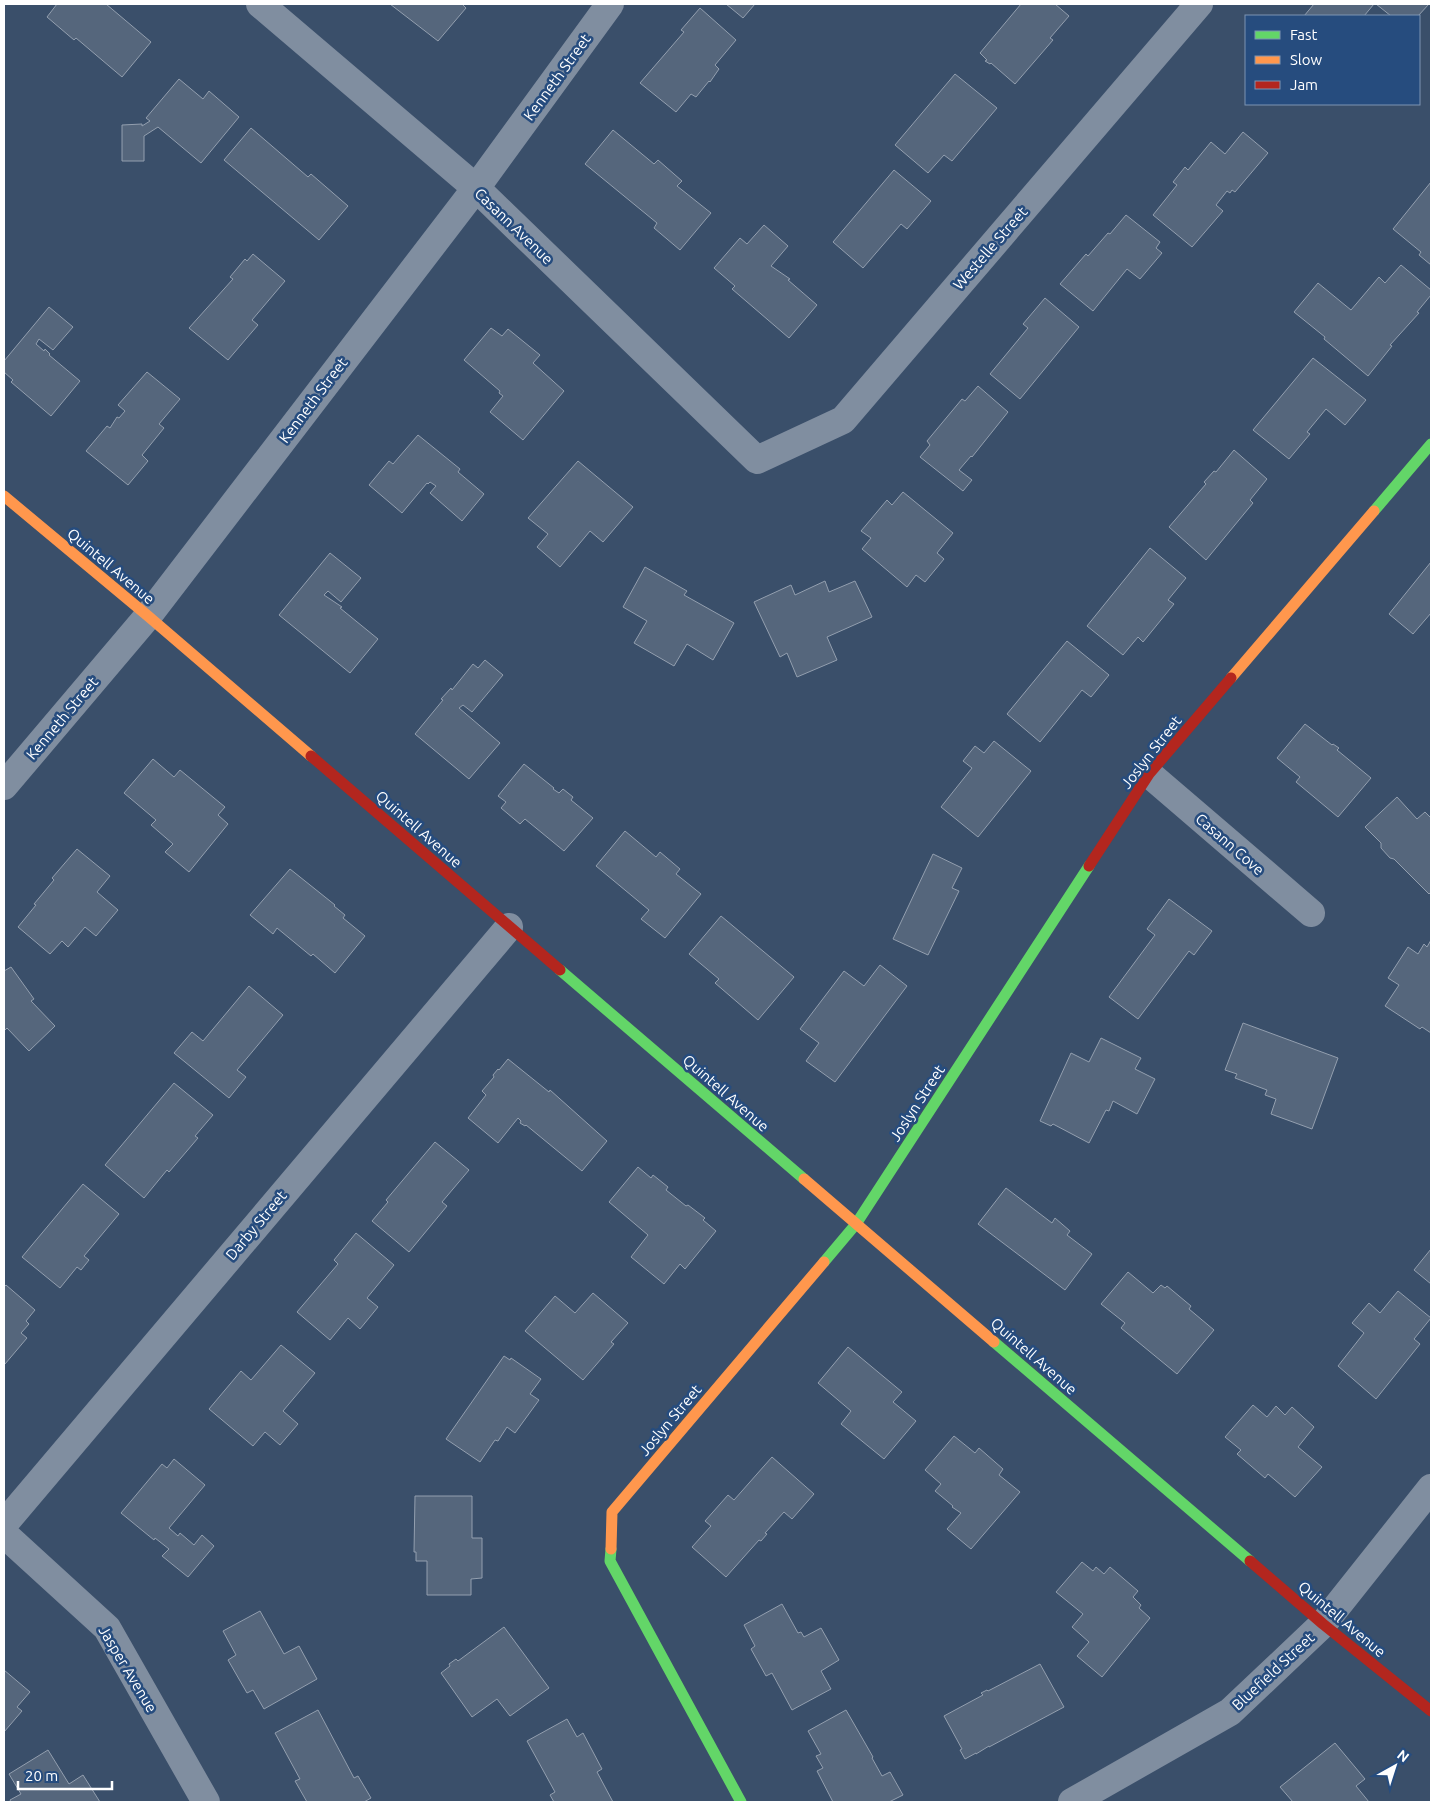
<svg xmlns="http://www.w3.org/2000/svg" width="1435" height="1806" font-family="Ubuntu,sans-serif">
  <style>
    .building { fill: #55667c; stroke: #939faf }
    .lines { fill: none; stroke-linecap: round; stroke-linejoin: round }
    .street { stroke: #808ea0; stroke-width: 28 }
    .fast { stroke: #63d668; stroke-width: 11 }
    .slow { stroke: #ff974d; stroke-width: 11 }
    .jam { stroke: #b3261e; stroke-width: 11 }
    .labels { text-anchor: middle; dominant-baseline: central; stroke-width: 5; stroke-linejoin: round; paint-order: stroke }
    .street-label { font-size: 15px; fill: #fff; stroke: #264c7e }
  </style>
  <rect width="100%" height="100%" fill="#3a4f6a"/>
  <path class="building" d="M57,4H106L151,42L122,77L76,38L74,40L47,17Z
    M390,4H462L466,8L438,41Z
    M726,4H755L743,18Z
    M1021,4H1055L1069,16L1050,38L1053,40L1015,84L991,63L990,64L985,61L987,60L980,53Z
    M1314,4H1374L1364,16H1304Z
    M1376,4H1429L1418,16H1391Z
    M700,8L736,40L715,65L719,69L710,82L709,81L696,97L691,94L676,112L640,83L684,32L681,30Z
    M955,74L997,108L952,161L944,155L928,173L895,145Z
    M179,79L203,99L209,91L239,117L201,163L158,127L144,136V161H122V125L142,124V126L150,121L146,118Z
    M251,128L308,177L311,174L348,206L319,240L224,160Z
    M613,130L654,164L658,160L682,181L677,186L711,213L680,250L654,228L657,223L585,164Z
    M1243,132L1268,153L1235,192L1232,190L1230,193L1227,191L1216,205L1223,211L1192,247L1153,215L1177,185L1173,182L1185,167L1188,170L1211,142L1225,154Z
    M894,170L931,201L907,229L901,224L863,268L833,242Z
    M1431,182V265L1419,255L1421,252L1393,229Z
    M1126,215L1160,242L1156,248L1162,253L1140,279L1127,269L1093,311L1060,284L1086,254L1088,256L1108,233L1110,234Z
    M764,225L788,246L771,266L790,279L788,280L817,305L789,338L732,289L735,286L714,268L740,238L747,244Z
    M253,254L285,281L252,320L258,325L228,360L189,328L233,279L230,277L245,259L247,261Z
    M1401,265L1431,290V295L1417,312L1419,313L1390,345L1392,346L1368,376L1324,339L1325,337L1294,312L1318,283L1351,310L1379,277L1385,283Z
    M1045,298L1079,327L1020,399L990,374L1028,328L1023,324Z
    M49,307L73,327L53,350L39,339L36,344L44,351L45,349L50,354L49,355L80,381L51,416L11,382L13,380L4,372V361Z
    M491,328L502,336L508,329L540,355L533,363L564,391L523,440L490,412L503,396L499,393L500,391L464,360Z
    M1313,358L1366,400L1345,425L1326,409L1307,432L1310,434L1289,459L1253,430Z
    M147,372L180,399L159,424L164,428L142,455L148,461L128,485L86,451L107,426L110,428L117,417L119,418L125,411L118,405Z
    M978,386L1008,412L972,457L971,456L959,470L972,480L963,491L920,457L930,445L927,441L962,399L965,401Z
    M418,435L460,469L458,472L484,494L462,521L430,493L436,486L430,482L428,484L427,483L402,513L369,485L389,461L393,464Z
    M1234,450L1267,479L1250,500L1253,503L1206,560L1169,527L1206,484L1204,482L1214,471L1216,472Z
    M578,461L633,507L603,542L590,531L560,567L537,547L548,534L528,518Z
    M903,492L953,533L937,553L944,559L925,582L916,575L907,587L862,549L871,538L861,531L887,500L892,505Z
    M1150,548L1186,578L1168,600L1174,604L1143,642L1138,637L1123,655L1087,626Z
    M330,553L361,578L341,602L328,591L324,595L342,607L340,608L378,639L350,673L279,615Z
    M1431,562V613L1413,634L1389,614Z
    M645,567L687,591L684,595L734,623L713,660L687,644L674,666L634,643L647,621L623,607Z
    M825,581L829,592L855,581L872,617L827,637L837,660L797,677L787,653L780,657L754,602L791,585L795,595Z
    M1067,641L1109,675L1091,697L1082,690L1040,742L1007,714Z
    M485,660L503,675L472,712L463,705L459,708L500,743L469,779L415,734L443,700L441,699L451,688L452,690L473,664L478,668Z
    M1305,724L1332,745L1333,744L1339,748L1337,750L1371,778L1338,817L1296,782L1300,777L1277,758Z
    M994,741L1031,771L978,837L941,807L972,768L963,761L975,746L984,753Z
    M153,759L174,777L180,770L225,807L218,815L228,824L189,872L165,852L173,844L151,825L156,820L124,793Z
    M524,764L554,788L553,789L559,793L563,789L573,797L571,800L593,818L564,851L525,819L520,824L501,808L506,802L498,796Z
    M1397,797L1417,819L1425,812L1431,818V892L1429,894L1394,859L1390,858L1381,848V843L1365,827Z
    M625,831L656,857L660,852L680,869L676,874L701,894L665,938L641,919L649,910L596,866Z
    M77,849L110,876L97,892L118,910L96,936L85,927L68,947L62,941L50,954L18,927L36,905L34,904L54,880L52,878Z
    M933,854L962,868L952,888L959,891L928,955L893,939Z
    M290,869L335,905L334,906L345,915L343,918L365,936L335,973L313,954L311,956L277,928L273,934L250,915Z
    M1169,899L1212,931L1194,955L1189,951L1138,1019L1109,997L1155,935L1147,929Z
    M721,916L794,977L758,1020L715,983L719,979L689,954Z
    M1431,940V1033L1422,1027L1420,1029L1385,1006L1399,985L1388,978L1408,947L1418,954L1424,944L1427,947Z
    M880,965L907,986L835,1082L806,1061L819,1043L800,1029L844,971L864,986Z
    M11,967L34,999L31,1001L55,1026L29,1051L7,1028L4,1031V971Z
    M249,986L283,1015L237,1070L246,1077L229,1098L174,1053L192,1032L203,1041Z
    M1243,1023L1338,1058L1312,1129L1271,1114L1276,1099L1265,1095L1267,1090L1235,1078L1237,1074L1225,1070Z
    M1101,1038L1141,1058L1135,1069L1155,1079L1137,1114L1113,1101L1109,1111L1106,1110L1089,1143L1053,1124L1051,1126L1040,1121L1071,1053L1089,1062Z
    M508,1059L549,1092L550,1090L607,1141L582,1171L526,1125L525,1126L520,1123L521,1121L518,1118L498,1143L468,1118L486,1095L482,1091L494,1077L493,1075L498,1069L499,1070Z
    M174,1083L213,1115L195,1136L198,1138L169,1172L167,1170L144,1198L105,1165Z
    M435,1142L469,1170L442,1202L447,1206L409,1252L372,1221L388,1202L386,1200Z
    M638,1167L651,1178L653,1175L668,1187L666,1190L686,1206L688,1205L705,1218L703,1220L716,1231L685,1269L680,1264L664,1284L631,1257L648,1235L609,1202Z
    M83,1184L119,1214L84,1256L89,1260L81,1270L77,1267L60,1288L22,1257Z
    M1006,1188L1052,1223L1055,1218L1070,1231L1067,1235L1092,1254L1065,1290L978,1224Z
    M356,1233L394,1265L367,1298L378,1307L360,1329L348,1318L330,1340L297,1312L338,1264L334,1260Z
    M1431,1249V1284L1414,1270Z
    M1128,1272L1153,1293L1161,1285L1165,1288L1167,1286L1191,1306L1189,1309L1214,1330L1177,1374L1121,1328L1125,1323L1101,1304Z
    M6,1285L35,1310L26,1321L29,1324L21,1333L27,1338L5,1364L4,1363V1287Z
    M1398,1291L1431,1318L1414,1339L1420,1344L1376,1399L1338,1366L1364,1333L1352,1323L1369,1303L1380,1313Z
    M593,1293L628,1323L611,1342L614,1344L583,1380L525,1331L555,1296L575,1313Z
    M281,1345L315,1373L283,1411L298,1424L280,1445L265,1432L253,1446L209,1409L241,1371L251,1380Z
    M848,1347L902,1392L893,1402L916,1421L884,1459L841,1424L851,1411L818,1383Z
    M504,1356L510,1360L511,1358L541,1379L530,1394L539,1400L515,1433L507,1427L498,1441L495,1440L480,1462L446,1439Z
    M1253,1405L1267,1417L1276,1406L1285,1415L1292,1407L1314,1427L1298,1447L1322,1467L1295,1497L1268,1474L1265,1478L1237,1454L1241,1450L1225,1437Z
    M954,1436L975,1453L979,1448L1003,1469L999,1475L1020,1492L971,1549L947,1529L961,1513L952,1507L953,1506L935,1491L941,1484L925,1470Z
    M772,1457L814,1494L792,1519L784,1512L765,1533L767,1534L761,1541L759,1540L726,1577L692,1547L711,1526L705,1521L728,1495L734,1500Z
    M174,1459L205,1485L169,1528L178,1536L180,1533L194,1545L202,1535L214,1546L188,1577L162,1556L169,1549L155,1538L154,1540L121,1513L162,1464L167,1468Z
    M415,1496H472V1538H482V1578L471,1579V1595H427V1561H416V1552H414Z
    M1082,1562L1093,1571L1096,1567L1104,1574L1110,1567L1138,1591L1133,1597L1141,1605L1139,1608L1150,1618L1102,1677L1077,1656L1089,1642L1072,1627L1083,1614L1056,1592Z
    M782,1604L798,1633L801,1632L804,1637L821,1628L839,1660L821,1671L831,1689L792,1710L772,1673L766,1676L751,1649L755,1646L744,1625Z
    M260,1611L284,1654L299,1646L317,1679L264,1709L253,1690L247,1693L228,1660L236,1655L223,1631Z
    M504,1627L549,1688L510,1716L497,1699L472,1717L441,1673L450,1666L449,1664L456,1659L458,1661Z
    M1040,1664L1064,1707L989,1747V1746L976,1754V1753L965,1759L960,1750L962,1749L944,1716L983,1695L981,1693L987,1690L988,1691Z
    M4,1670L30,1692L17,1707L22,1711L4,1732Z
    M318,1710L354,1778L358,1776L371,1798L364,1802H307L295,1781L300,1779L275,1733Z
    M846,1710L873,1757L872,1758L882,1776L890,1772L903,1795L889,1802H833L817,1771L823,1768L816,1756L821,1754L808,1731Z
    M567,1719L577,1737L583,1733L602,1769L597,1772L613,1802H554L550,1795L555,1792L527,1741Z
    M1335,1743L1365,1779L1356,1786L1369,1802H1293L1280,1787Z
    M48,1750L69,1784L83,1775L100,1802H11L10,1800L21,1794L9,1774Z"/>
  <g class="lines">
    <path class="street" d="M260,4L476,188L757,460L843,420L1199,4
      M1149,774L1311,913
      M4,786L148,616L476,188L610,4
      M4,1524L509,927
      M4,1534L107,1628L206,1802
      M1072,1802L1230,1712L1323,1624L1431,1488"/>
    <path class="fast" d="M1374,511L1431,444
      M560,970L804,1179
      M824,1262L856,1224L1089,866
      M994,1342L1250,1561
      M611,1549L610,1561L741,1802"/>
    <path class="slow" d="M4,496L148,616L311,756
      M1231,678L1374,511
      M804,1179L994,1342
      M611,1549L612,1512L824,1262"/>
    <path class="jam" d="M311,756L560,970
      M1089,866L1149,774L1231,678
      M1250,1561L1323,1624L1431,1711"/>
  </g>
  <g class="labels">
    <g class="street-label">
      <text transform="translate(557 77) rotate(-54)">Kenneth Street</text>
      <text transform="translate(514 226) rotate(44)">Casann Avenue</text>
      <text transform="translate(990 248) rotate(-49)">Westelle Street</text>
      <text transform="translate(313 400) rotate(-53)">Kenneth Street</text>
      <text transform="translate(111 566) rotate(40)">Quintell Avenue</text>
      <text transform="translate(62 718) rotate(-50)">Kenneth Street</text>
      <text transform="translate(1151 752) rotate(-52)">Joslyn Street</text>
      <text transform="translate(419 829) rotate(41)">Quintell Avenue</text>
      <text transform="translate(1230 844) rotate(41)">Casann Cove</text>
      <text transform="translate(726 1093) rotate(41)">Quintell Avenue</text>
      <text transform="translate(917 1103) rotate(-57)">Joslyn Street</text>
      <text transform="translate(256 1225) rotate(-50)">Darby Street</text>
      <text transform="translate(1034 1356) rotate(41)">Quintell Avenue</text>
      <text transform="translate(670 1420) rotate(-50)">Joslyn Street</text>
      <text transform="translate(1342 1619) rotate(40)">Quintell Avenue</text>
      <text transform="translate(128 1669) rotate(59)">Jasper Avenue</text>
      <text transform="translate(1273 1671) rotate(-43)">Bluefield Street</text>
    </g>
  </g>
  <rect width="1435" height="1806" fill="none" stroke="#ffffff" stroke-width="10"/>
  <rect x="1245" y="15" width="175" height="90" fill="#264c7e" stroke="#7d94b2"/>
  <rect x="1255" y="31" width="25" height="8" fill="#63d668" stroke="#7d94b2"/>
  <text x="1290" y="40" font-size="15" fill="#ffffff">Fast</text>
  <rect x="1255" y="56" width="25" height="8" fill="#ff974d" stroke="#7d94b2"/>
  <text x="1290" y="65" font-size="15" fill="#ffffff">Slow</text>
  <rect x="1255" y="81" width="25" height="8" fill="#b3261e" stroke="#7d94b2"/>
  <text x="1290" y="90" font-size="15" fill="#ffffff">Jam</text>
  <g transform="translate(1395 1766) rotate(39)" stroke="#264c7e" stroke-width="4" paint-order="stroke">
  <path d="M0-4L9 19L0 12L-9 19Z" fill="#ffffff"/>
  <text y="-8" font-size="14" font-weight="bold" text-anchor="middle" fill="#ffffff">N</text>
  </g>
  <path d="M18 1781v8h94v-8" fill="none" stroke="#ffffff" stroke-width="2.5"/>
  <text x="25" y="1781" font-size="15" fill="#ffffff" stroke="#264c7e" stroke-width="4" paint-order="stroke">20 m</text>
</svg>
